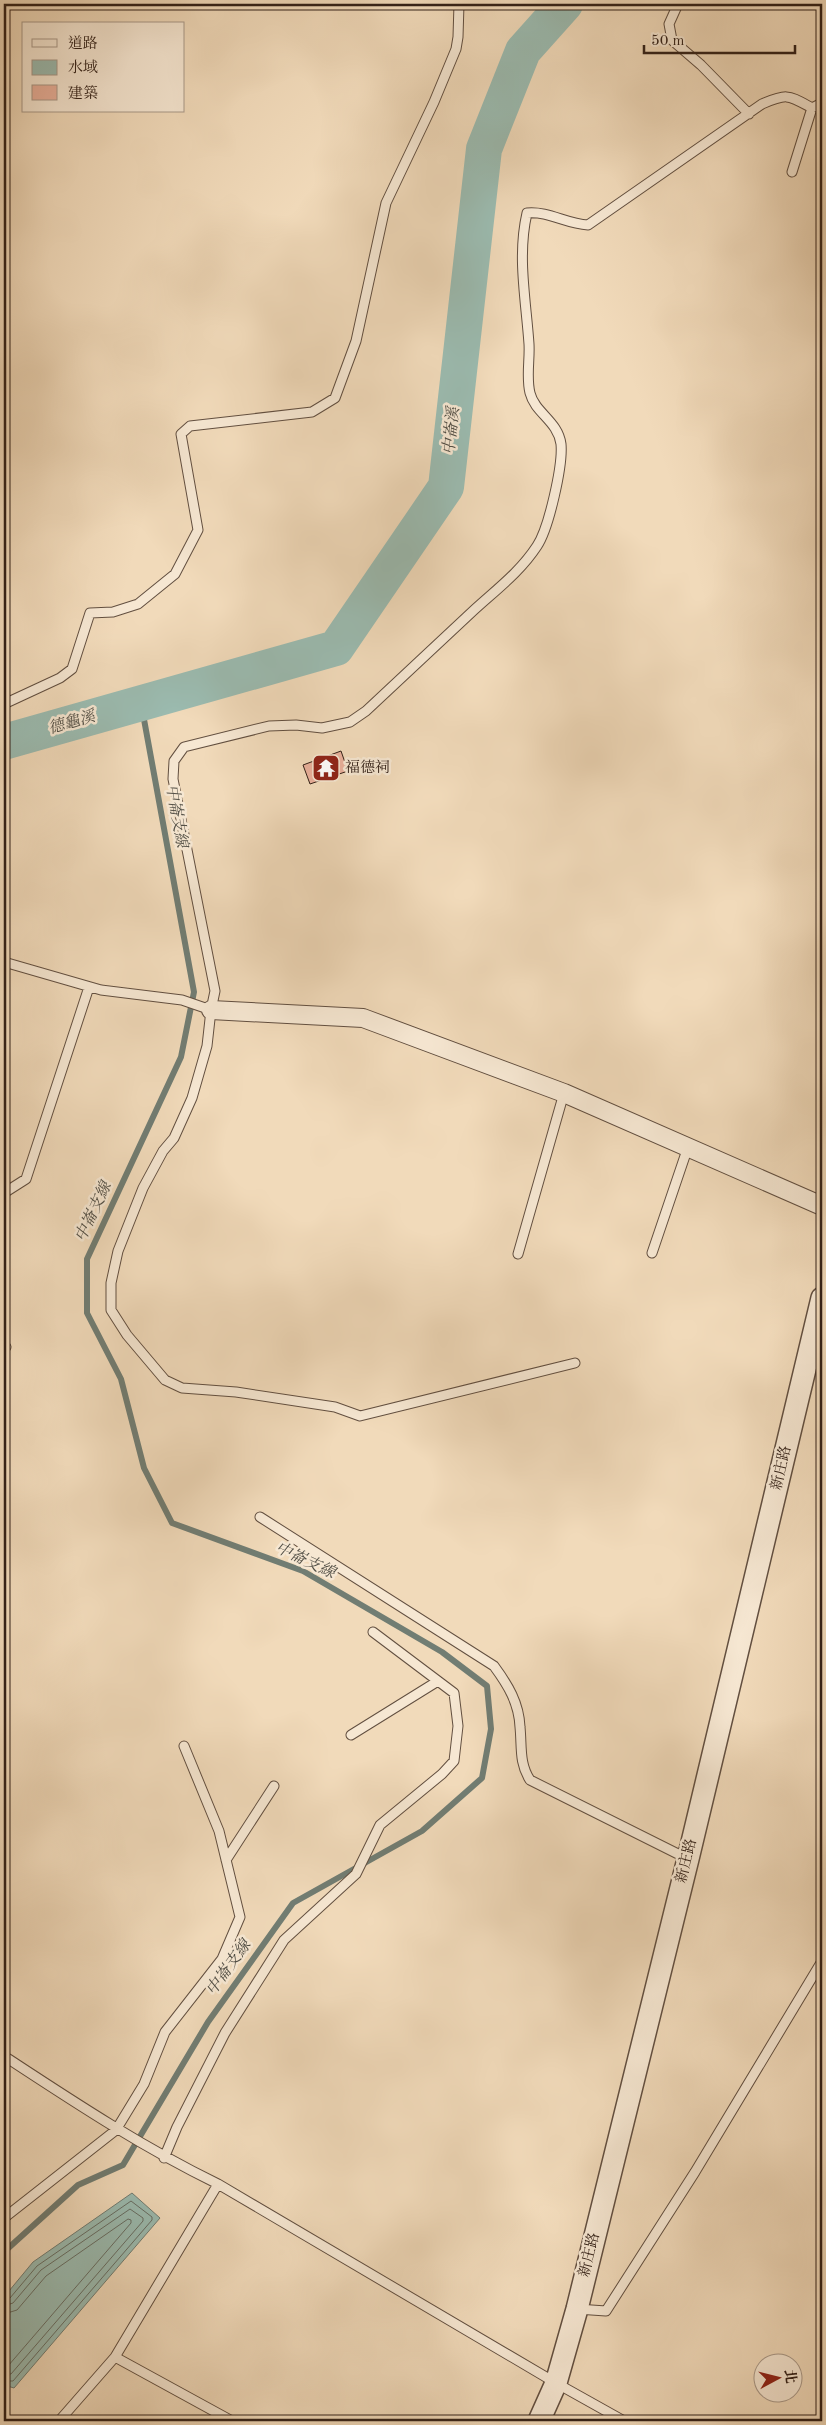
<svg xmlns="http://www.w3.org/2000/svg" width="826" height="2425" font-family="'Old Standard TT','Noto Serif TC',serif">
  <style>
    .water { fill: #9bbbb0; stroke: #717d73 }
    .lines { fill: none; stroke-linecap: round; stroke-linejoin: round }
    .shore { stroke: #676e64; stroke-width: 1 }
    .stream { stroke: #717d73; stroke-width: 6 }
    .river { stroke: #9bbbb0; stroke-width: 36 }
    .building { fill: #e9b09b; stroke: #332118 }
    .service-casing { stroke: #624f40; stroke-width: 11 }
    .minor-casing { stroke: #624f40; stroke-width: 20 }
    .tertiary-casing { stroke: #624f40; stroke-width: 24 }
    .service { stroke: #f6e7d2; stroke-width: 9 }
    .minor { stroke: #f6e7d2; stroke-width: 18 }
    .tertiary { stroke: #f6e7d2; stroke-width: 21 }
    .labels { text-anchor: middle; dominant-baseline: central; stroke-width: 5; stroke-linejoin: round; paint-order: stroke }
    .poi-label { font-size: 15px; fill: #332118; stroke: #f6e7d2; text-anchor: start }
    .street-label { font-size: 15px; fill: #332118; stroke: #f6e7d2 }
    .water-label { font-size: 16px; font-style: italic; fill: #524f46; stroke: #f6e7d2 }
  </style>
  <rect width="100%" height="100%" fill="#f1daba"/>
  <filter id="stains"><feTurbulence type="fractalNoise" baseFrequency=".004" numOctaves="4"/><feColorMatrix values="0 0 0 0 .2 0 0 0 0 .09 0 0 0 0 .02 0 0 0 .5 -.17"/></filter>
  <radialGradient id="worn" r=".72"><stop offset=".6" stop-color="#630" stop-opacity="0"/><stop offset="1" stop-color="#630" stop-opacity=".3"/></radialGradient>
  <path class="water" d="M132,2193L160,2218L14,2388L4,2385V2297L33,2262Z"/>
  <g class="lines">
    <path class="shore" d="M4,2300L10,2298L37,2266L131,2201L152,2217V2220L13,2381H4
      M4,2306L13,2303L41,2270L130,2209L143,2218V2221L11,2374H4
      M4,2314L17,2310L46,2276L128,2219L131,2220V2223L8,2366L4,2367"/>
    <path class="stream" d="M4,2252L78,2185L123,2165L208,2022L293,1903L422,1831L482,1778L491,1729L487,1686L442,1652L303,1571L172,1523L144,1468L121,1379L87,1313V1259L181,1057L194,992L141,703"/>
    <path class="river" d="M4,742L336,648L446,487L484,149L523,51L565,4"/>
  </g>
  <path class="building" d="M341,751L348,771L310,784L303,765Z"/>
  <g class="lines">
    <defs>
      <path id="service" d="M678,4L669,24L672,40L701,65L749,114
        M792,172L812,108
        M4,704L60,678L72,669L90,613L113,612L138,604L175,574L198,530L181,434L190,426L312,412L335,398L356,341L386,203L434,102L456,49L458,37L459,4
        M4,962L101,990L182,1000L211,1010
        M4,1193L26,1179L89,987
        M652,1253L688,1147
        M518,1254L564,1093
        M4,1350L6,1347
        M575,1363L360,1416L335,1407L236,1392L182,1388L165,1380L127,1335L111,1310V1283L118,1251L143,1188L163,1151L174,1138L192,1098L207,1046L211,1010L215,991L173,779L174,761L184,747L269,726L296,725L322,728L350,722L366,711C402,677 438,644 474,610C497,589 520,572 537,546C549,528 563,465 561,444C558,421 535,413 530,393C526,377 530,360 529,344C526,300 517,256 527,213C549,211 566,224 588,225L762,104C788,93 788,95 812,108L822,103
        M260,1517L494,1666C508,1685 519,1703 520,1727C522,1747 519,1763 530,1780L688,1859
        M351,1735L438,1681
        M226,1860L274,1786
        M4,2056C74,2102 142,2147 218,2184L556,2383L624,2421
        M164,2158L177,2127L225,2033L284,1940L356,1874L380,1825L442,1774L454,1761L458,1726L454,1693L373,1632
        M4,2218L116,2130L144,2084L165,2032L222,1959L240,1917L219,1831L184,1746
        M577,2309L606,2311L695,2172L822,1961
        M115,2357L232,2421
        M59,2421L115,2357L218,2184"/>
      <path id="minor" d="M211,1010L363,1018L564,1093L822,1206"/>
      <path id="tertiary" d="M539,2421L556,2383L577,2309L688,1859L822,1298"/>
    </defs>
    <use href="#service" class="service-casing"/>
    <use href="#minor" class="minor-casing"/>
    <use href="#tertiary" class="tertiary-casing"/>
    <use href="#service" class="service"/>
    <use href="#minor" class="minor"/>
    <use href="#tertiary" class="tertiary"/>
  </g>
  <defs>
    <symbol id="temple-square" viewBox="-11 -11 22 22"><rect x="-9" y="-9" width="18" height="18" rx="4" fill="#8f2418" stroke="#f6e7d2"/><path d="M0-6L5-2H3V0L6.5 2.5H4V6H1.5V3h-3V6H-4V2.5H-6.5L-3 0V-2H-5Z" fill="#fff"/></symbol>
  </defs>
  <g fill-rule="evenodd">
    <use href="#temple-square" x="310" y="752" width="32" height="32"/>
  </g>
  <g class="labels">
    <g class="poi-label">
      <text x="345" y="768">福德祠</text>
    </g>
    <g class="street-label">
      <text transform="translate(782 1468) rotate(-77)">新庄路</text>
      <text transform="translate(687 1861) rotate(-76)">新庄路</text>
      <text transform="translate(590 2255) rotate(-76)">新庄路</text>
    </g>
    <g class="water-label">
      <text transform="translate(452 431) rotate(-84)">中崙溪</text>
      <text transform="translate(72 723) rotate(-16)">德龜溪</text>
      <text transform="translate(176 816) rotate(80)">中崙支線</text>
      <text transform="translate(94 1212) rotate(-65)">中崙支線</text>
      <text transform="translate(305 1561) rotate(25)">中崙支線</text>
      <text transform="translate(229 1968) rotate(-54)">中崙支線</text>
    </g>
  </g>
  <rect width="826" height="2425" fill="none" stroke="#f1daba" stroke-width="20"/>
  <rect x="5" y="5" width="816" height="2415" fill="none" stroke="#332118" stroke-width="2.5"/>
  <rect x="10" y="10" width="806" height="2405" fill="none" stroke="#332118"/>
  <rect x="22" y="22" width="162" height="90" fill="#f6e7d2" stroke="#a89888"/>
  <rect x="32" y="39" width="25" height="8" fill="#f6e7d2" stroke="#a89888"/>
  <text x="68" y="48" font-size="15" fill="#332118">道路</text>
  <rect x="32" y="60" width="25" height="15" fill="#9bbbb0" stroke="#a89888"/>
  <text x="68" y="72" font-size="15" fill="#332118">水域</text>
  <rect x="32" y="85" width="25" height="15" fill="#e9b09b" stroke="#a89888"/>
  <text x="68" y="98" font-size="15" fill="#332118">建築</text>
  <g transform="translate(778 2378) rotate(83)"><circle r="24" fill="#f6e7d2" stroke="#a89888"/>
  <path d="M0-4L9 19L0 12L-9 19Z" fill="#8f2418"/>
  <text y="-8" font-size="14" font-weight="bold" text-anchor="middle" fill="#332118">北</text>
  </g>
  <path d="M644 45v8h151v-8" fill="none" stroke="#332118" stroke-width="2.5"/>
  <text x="651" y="45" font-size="15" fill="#332118" stroke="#f6e7d2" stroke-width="4" paint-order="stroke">50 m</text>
  <rect width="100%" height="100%" filter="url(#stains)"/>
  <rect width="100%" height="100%" fill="url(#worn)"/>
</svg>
